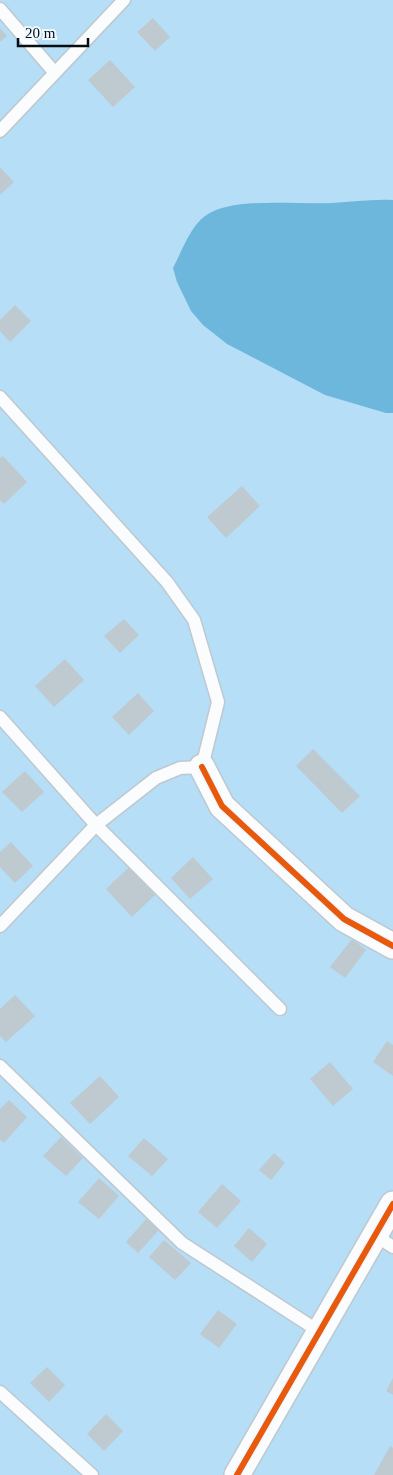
<svg xmlns="http://www.w3.org/2000/svg" width="393" height="1475" font-family="Georgia,serif">
  <style>
    .green { fill: #b6def6 }
    .water { fill: #6db6dc }
    .building { fill: #bfc9d0 }
    .lines { fill: none; stroke-linecap: round; stroke-linejoin: round }
    .lane-casing { stroke: #bdc8cf; stroke-width: 15 }
    .street-casing { stroke: #bdc8cf; stroke-width: 28 }
    .lane { stroke: #fafcfd; stroke-width: 12 }
    .street { stroke: #fafcfd; stroke-width: 25 }
    .cycleway-casing { stroke: #eef8ff; stroke-width: 9 }
    .cycleway { stroke: #e8590c; stroke-width: 6 }
  </style>
  <rect width="100%" height="100%" fill="#ddebf4"/>
  <path class="green" d="M0,0H393V1475H0Z"/>
  <path class="water" d="M393,200V413H386L325,395L227,344L203,325L191,311L177,282L173,268C182,251 190,227 205,216C232,196 299,205 332,203C352,202 373,199 393,200Z"/>
  <path class="building" d="M153,18L170,37L155,51L137,32Z
    M0,28L7,36L0,42Z
    M110,60L135,87L113,107L88,80Z
    M0,167L14,182L0,195Z
    M15,305L31,321L10,342L0,331V320Z
    M3,456L27,482L4,504L0,500V458Z
    M242,486L260,506L226,538L207,517Z
    M124,619L139,635L120,653L104,636Z
    M65,659L84,680L54,707L35,686Z
    M138,693L154,711L129,735L112,717Z
    M313,749L360,796L342,813L296,766Z
    M25,771L44,792L22,812L2,792Z
    M11,842L33,866L15,883L0,867V852Z
    M193,857L213,879L190,899L171,878Z
    M129,867L155,895L132,917L106,889Z
    M352,939L366,950L345,978L330,967Z
    M15,995L35,1016L6,1042L0,1036V1009Z
    M387,1041L393,1045V1076L373,1062Z
    M330,1062L353,1089L333,1106L310,1079Z
    M100,1076L119,1097L90,1124L70,1103Z
    M9,1100L27,1117L4,1143L0,1140V1109Z
    M61,1137L83,1158L66,1176L43,1156Z
    M144,1138L168,1159L152,1176L128,1156Z
    M274,1153L285,1163L271,1180L259,1170Z
    M99,1178L119,1196L99,1219L78,1202Z
    M222,1184L241,1201L217,1228L198,1212Z
    M146,1219L159,1230L138,1253L126,1242Z
    M249,1228L267,1244L252,1262L234,1246Z
    M164,1240L191,1263L175,1280L149,1257Z
    M218,1310L237,1324L219,1348L200,1334Z
    M47,1367L65,1385L49,1402L30,1383Z
    M393,1378V1395L386,1391Z
    M106,1414L123,1431L104,1451L87,1434Z
    M390,1446L393,1448V1475H374Z"/>
  <g class="lines">
    <defs>
      <path id="lane" d="M0,9L55,73
        M0,131L124,0
        M0,397L167,582L194,620L218,702L202,767L180,768L156,778L96,825L0,926
        M0,717L96,825L280,1009
        M0,1066L182,1243L320,1332
        M376,1236L393,1247
        M0,1392L92,1475"/>
      <path id="street" d="M202,767L222,806L344,919L393,946
        M237,1475L393,1204"/>
    </defs>
    <use href="#lane" class="lane-casing"/>
    <use href="#street" class="street-casing"/>
    <use href="#lane" class="lane"/>
    <use href="#street" class="street"/>
    <defs>
      <path id="cycleway" d="M202,767L222,806L344,919L393,946
        M237,1475L393,1204"/>
    </defs>
    <use href="#cycleway" class="cycleway-casing"/>
    <use href="#cycleway" class="cycleway"/>
  </g>
  <path d="M18 38v8h70v-8" fill="none" stroke="#060e13" stroke-width="2.5"/>
  <text x="25" y="38" font-size="15" fill="#060e13" stroke="#eef8ff" stroke-width="4" paint-order="stroke">20 m</text>
</svg>
